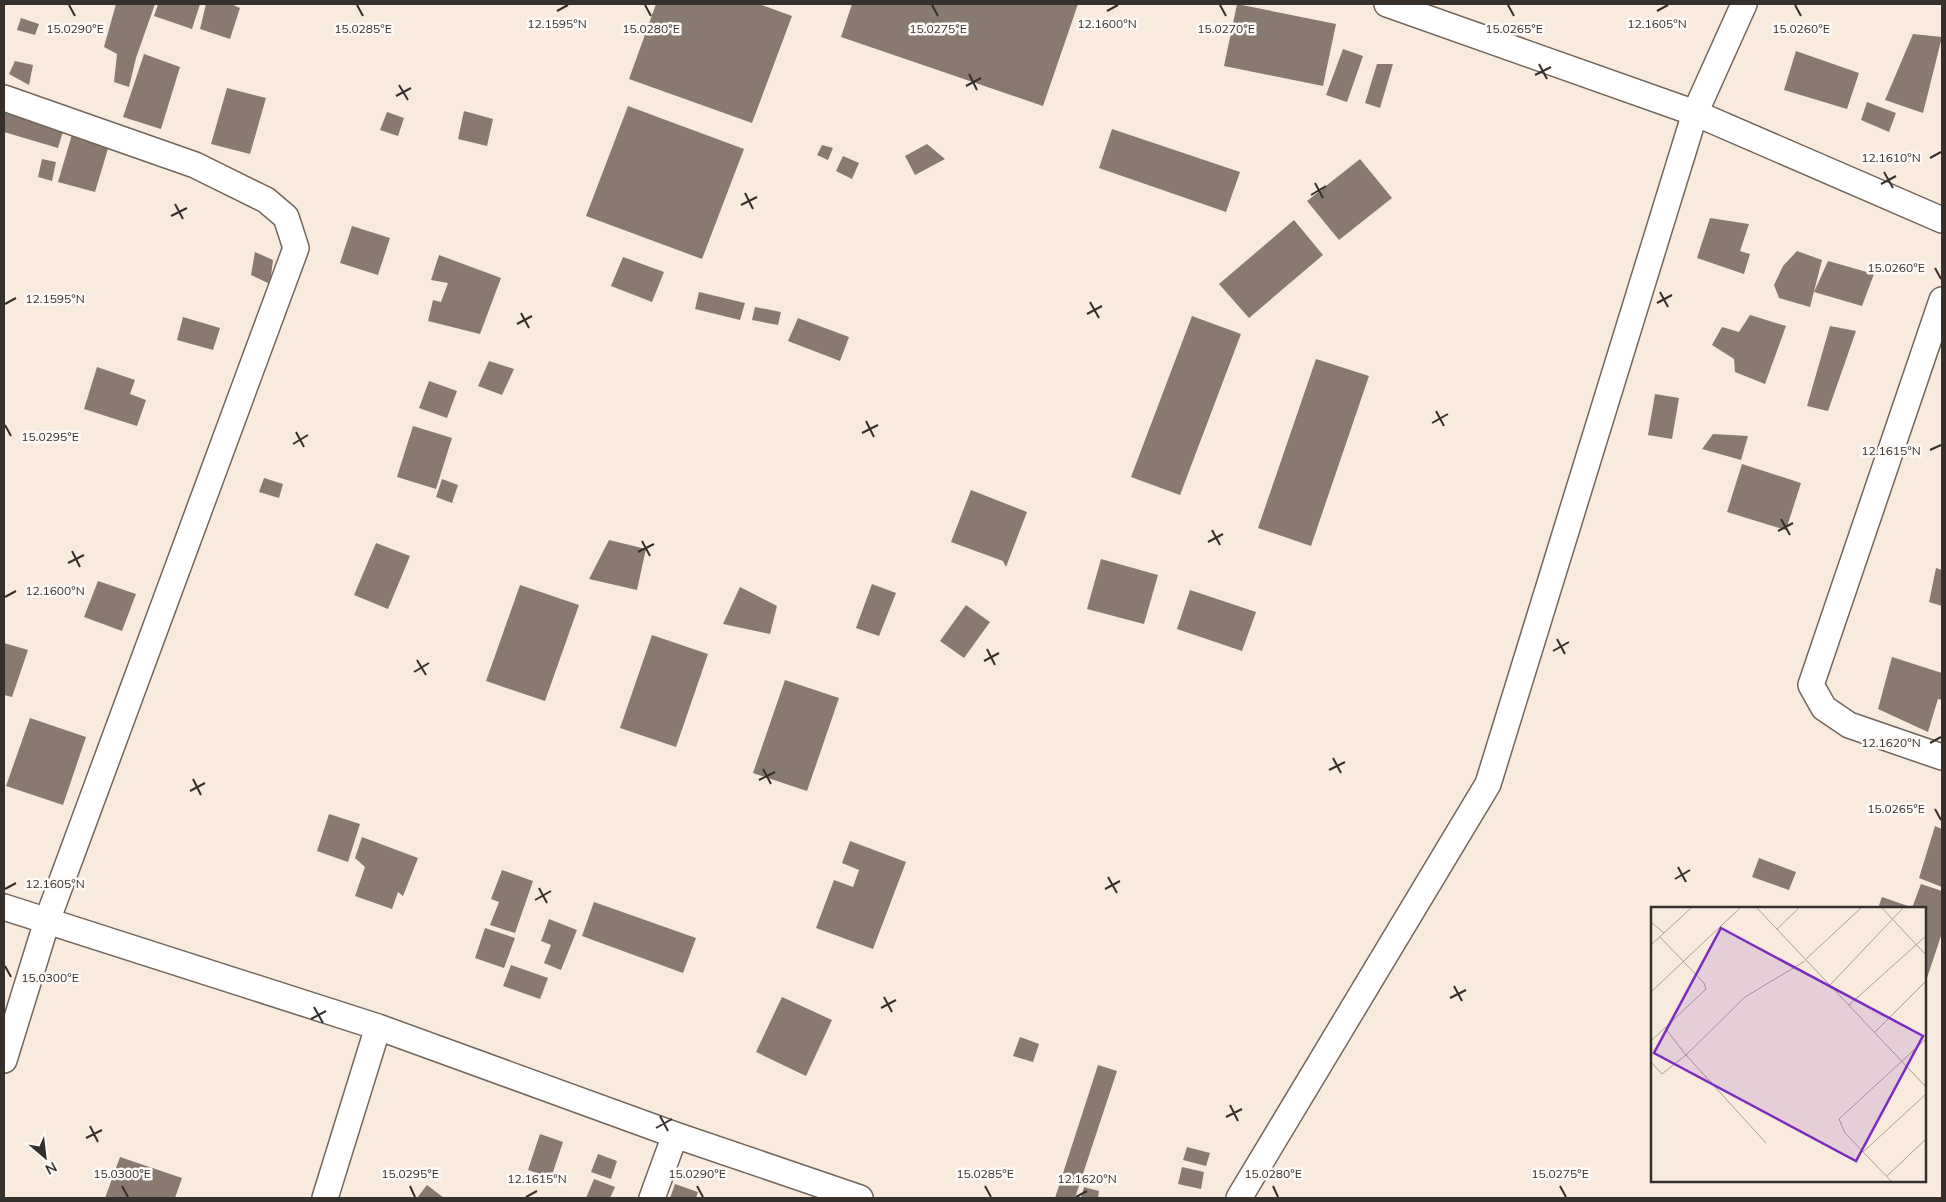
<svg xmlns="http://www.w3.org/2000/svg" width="1946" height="1202" font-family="Mulish,sans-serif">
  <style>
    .building { fill: #897a71 }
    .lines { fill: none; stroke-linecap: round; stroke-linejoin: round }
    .street-casing { stroke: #73665b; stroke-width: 28 }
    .street { stroke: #fff; stroke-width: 25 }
    .ticks { fill: none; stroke: #36302c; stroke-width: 2 }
    .inset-road { fill: none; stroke: #aba097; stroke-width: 1 }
    .view { fill: #7b2cbf; fill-opacity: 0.15; stroke: #7b2cbf; stroke-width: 2.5 }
    .inset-edge { fill: none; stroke: #36302c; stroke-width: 2.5 }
    .ticks-label { font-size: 12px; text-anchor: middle; fill: #36302c; stroke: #fdfaf7; stroke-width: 5; stroke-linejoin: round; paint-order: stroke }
  </style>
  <rect width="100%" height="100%" fill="#f9eade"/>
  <path class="building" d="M116,4H155L136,58L129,87L114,82L117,54L104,47Z
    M158,4H200L192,29L154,16Z
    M206,4H231L240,8L230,39L200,29Z
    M656,4H759L792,16L752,123L629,79Z
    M852,4H1078L1043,106L841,37Z
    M1237,4L1336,24L1323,86L1224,66Z
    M21,18L39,24L35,35L17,30Z
    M1913,34L1942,37L1923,113L1885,100Z
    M1343,49L1363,56L1347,102L1326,95Z
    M1796,51L1859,73L1847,109L1784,90Z
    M144,54L180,67L161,129L123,117Z
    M15,61L33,65L29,85L9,74Z
    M1377,64H1393L1380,108L1365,103Z
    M227,88L266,98L250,154L211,144Z
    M1867,102L1896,113L1889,132L1861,120Z
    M628,106L744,149L702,259L586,216Z
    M5,111L64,128L58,148L4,132Z
    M464,111L493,119L487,146L458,139Z
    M387,112L404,118L398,136L380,130Z
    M1112,129L1240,172L1226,212L1099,168Z
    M73,131L110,142L95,192L58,182Z
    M927,144L945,159L915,175L905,156Z
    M822,145L833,148L828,160L817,155Z
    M843,156L859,163L852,179L836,171Z
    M42,159L56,162L52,181L38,177Z
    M1360,159L1392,198L1339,240L1307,201Z
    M1710,218L1749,224L1740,251L1750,254L1744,274L1697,258Z
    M1294,220L1323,255L1249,318L1219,284Z
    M352,226L390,238L378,275L340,263Z
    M1797,251L1822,260L1810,307L1779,298L1774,285L1783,266Z
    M255,252L273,260L270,284L251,275Z
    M439,255L501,278L480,334L428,321L433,300L441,302L448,283L431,280Z
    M623,257L664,272L652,302L611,286Z
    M1828,261L1874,274L1862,306L1814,292Z
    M699,292L745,303L740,320L695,309Z
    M755,307L781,312L778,325L752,320Z
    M1750,315L1786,326L1765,384L1735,372L1734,359L1712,345L1722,327L1739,332Z
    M1192,316L1241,334L1180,495L1131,477Z
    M183,317L220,328L213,350L177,340Z
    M798,318L849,337L840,361L788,341Z
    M1830,326L1856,331L1828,411L1807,406Z
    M1316,359L1369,376L1311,546L1258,528Z
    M489,361L514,369L502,395L478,386Z
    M97,367L135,380L130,394L146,400L137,426L84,409Z
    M429,381L457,391L447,418L419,408Z
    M1655,394L1679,398L1672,439L1648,435Z
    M413,426L452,438L436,489L397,477Z
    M1713,434L1748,436L1741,460L1702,449Z
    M1742,464L1801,483L1786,530L1727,512Z
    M264,478L283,484L279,498L259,492Z
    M442,479L458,485L452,503L436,497Z
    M971,490L1027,512L1006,567L1003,561L951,542Z
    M609,540L646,549L637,590L589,579Z
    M376,543L410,556L388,609L354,595Z
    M1101,559L1158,575L1144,624L1087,609Z
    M1936,568L1942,570V606L1929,602Z
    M98,581L136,594L122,631L84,617Z
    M872,584L896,593L879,636L856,628Z
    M520,585L579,605L545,701L486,681Z
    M740,587L777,606L770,634L723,624Z
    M1190,590L1256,612L1242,651L1177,629Z
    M966,605L990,622L964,658L940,641Z
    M652,635L708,654L676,747L620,728Z
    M4,643L28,650L12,697L4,695Z
    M1892,657L1942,673V700L1938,699L1928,732L1878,709Z
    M785,680L839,698L807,791L753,773Z
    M30,718L86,737L63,805L6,786Z
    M329,814L360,824L348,862L317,851Z
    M1935,826L1942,829V887L1919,878Z
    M362,837L418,858L403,896L398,892L392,909L355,896L365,867L355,858Z
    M850,841L906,862L873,949L816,928L834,880L853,887L859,870L842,863Z
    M1759,858L1796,872L1789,890L1752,877Z
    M502,870L533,881L515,933L490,925L499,902L491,899Z
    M1921,884L1942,891V933L1925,984V908H1912Z
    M1882,897L1908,906V908H1878Z
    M594,902L696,938L683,973L582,936Z
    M549,919L577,930L561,970L544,963L551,945L541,941Z
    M485,928L515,938L504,968L475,958Z
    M511,965L548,978L540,999L503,986Z
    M782,997L832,1020L806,1076L756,1052Z
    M1020,1037L1039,1044L1033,1062L1013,1056Z
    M1098,1065L1117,1071L1075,1198H1055Z
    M540,1134L563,1142L551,1178L528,1170Z
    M1187,1147L1210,1153L1206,1166L1183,1160Z
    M598,1154L617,1161L611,1179L591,1172Z
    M120,1157L182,1178L175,1198H105Z
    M1182,1167L1204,1172L1201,1189L1178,1184Z
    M594,1179L615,1187L610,1198H586Z
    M675,1184L698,1192L696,1198H670Z
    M427,1185L444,1198H417Z
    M1084,1187L1099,1191L1098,1198H1081Z"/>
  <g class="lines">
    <defs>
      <path id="street" d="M1744,4L1695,113L1942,220
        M4,98L195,165L266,200L286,217L296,248L47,921L4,1060
        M1942,300L1811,685L1824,708L1849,725L1942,757
        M4,907L378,1027L675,1135L860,1198
        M325,1198L378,1027
        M652,1198L675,1135
        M1239,1198L1488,784L1695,113L1387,4"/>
    </defs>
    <use href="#street" class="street-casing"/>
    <use href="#street" class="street"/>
  </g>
  <path class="ticks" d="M69,5L75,16M357,5L363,16M645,5L651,16M932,5L938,16M1220,5L1226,16M1508,5L1514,16M1795,5L1801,16M557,11L568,5M1107,11L1118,5M1657,11L1668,5M1539,64L1547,79M969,74L977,90M1535,75L1551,67M399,85L408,100M966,86L981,78M396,96L411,88M1930,158L1941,152M1884,172L1893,188M1315,183L1323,198M1881,184L1896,176M745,193L753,209M1311,195L1326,186M175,204L183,219M741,205L757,197M171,216L187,208M1935,268L1941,279M1660,292L1668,307M1090,302L1099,318M1657,303L1672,295M5,304L16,298M521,313L529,328M1087,314L1102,306M517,324L532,316M1436,411L1444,426M866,421L874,437M1432,423L1448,414M5,425L11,436M296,432L304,447M862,433L878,425M293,444L308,435M1930,450L1941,445M1781,519L1790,535M1212,530L1220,545M1778,531L1793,523M642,541L650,556M1208,542L1223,534M72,551L80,567M638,552L654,544M68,563L84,555M5,597L16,591M1557,639L1565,654M987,649L995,665M1553,651L1569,642M417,660L426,675M984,661L999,653M414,672L429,663M1930,743L1941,737M1333,758L1341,773M763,769L771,784M1329,770L1345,762M193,779L201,795M759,780L775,772M190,791L205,783M1935,809L1941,820M1678,867L1686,882M1108,877L1117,893M1675,879L1690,870M539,888L547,903M5,889L16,883M1105,889L1120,881M535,900L551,891M5,966L11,977M1454,986L1462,1001M884,997L892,1012M1450,998L1466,990M314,1007L323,1023M881,1008L896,1000M311,1019L326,1011M1230,1105L1238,1121M660,1116L668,1131M1226,1117L1242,1109M90,1126L98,1142M656,1128L672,1119M86,1138L102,1130M122,1186L128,1197M410,1186L415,1197M697,1186L703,1197M985,1186L991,1197M1273,1186L1278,1197M1560,1186L1566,1197M526,1197L537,1191M1076,1197L1087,1191"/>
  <g transform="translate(1651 907)">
    <rect width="275" height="275" fill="#f9eade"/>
    <path class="inset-road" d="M106,1L275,180M231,1L275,48M0,15L13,26M126,22L148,1M0,38L40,1M155,52L210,1M179,78L252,1M0,85L89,1M198,98L275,29M223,126L275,74M0,134L55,82L53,76L9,30M0,155L11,167L35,148L14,121M115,236L35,148L94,90L154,54M212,245L275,187M236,269L275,232M240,274L194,226L188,212L275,132"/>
    <path class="view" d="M70,21L272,129L205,254L3,146Z"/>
    <rect width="275" height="275" class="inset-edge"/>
  </g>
  <g class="ticks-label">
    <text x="557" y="28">12.1595°N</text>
    <text x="1657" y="28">12.1605°N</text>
    <text x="1107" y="28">12.1600°N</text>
    <text x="75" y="33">15.0290°E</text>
    <text x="363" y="33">15.0285°E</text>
    <text x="651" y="33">15.0280°E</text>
    <text x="938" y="33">15.0275°E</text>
    <text x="1226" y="33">15.0270°E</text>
    <text x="1514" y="33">15.0265°E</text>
    <text x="1801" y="33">15.0260°E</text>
    <text x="1891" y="162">12.1610°N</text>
    <text x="1896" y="272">15.0260°E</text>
    <text x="55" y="303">12.1595°N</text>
    <text x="50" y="441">15.0295°E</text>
    <text x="1891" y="455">12.1615°N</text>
    <text x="55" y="595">12.1600°N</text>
    <text x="1891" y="747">12.1620°N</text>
    <text x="1896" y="813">15.0265°E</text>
    <text x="55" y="888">12.1605°N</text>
    <text x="50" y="982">15.0300°E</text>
    <text x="122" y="1178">15.0300°E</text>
    <text x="410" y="1178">15.0295°E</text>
    <text x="697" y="1178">15.0290°E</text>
    <text x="985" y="1178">15.0285°E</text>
    <text x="1273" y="1178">15.0280°E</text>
    <text x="1560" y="1178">15.0275°E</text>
    <text x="537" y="1183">12.1615°N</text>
    <text x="1087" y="1183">12.1620°N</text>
  </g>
  <rect width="1946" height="1202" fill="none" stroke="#36302c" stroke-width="10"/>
  <g transform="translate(45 1157) rotate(152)" stroke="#fdfaf7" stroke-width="4" paint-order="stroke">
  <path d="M0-4L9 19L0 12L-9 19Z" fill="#36302c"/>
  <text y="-8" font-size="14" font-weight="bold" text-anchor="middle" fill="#36302c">N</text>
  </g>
</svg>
